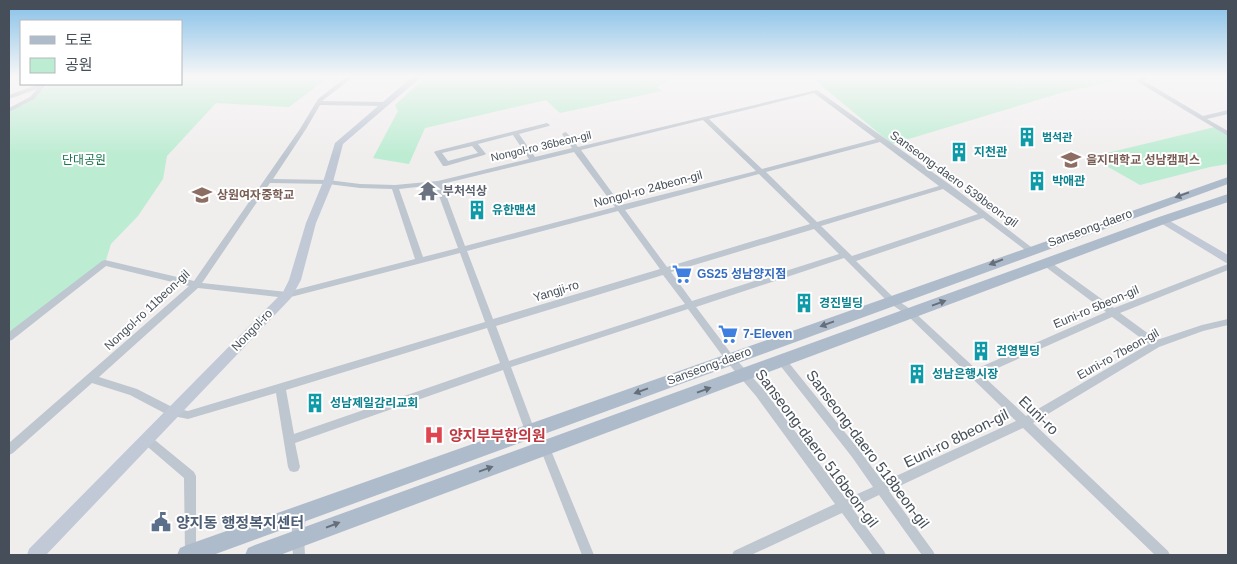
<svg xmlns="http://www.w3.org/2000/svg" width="1237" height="564" font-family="Helvetica,'Noto Sans KR',sans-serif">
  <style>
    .green { fill: #bcecd2 }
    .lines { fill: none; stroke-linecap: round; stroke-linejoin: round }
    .street { fill: #bec6cf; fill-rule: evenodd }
    .secondary { fill: #c0c9d5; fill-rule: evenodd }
    .primary { fill: #aebbcb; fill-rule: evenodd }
    .oneway { fill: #656f7b }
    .labels { text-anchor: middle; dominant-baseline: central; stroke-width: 4; stroke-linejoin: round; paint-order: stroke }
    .far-culture-label { font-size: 11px; font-weight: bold; fill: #0d838f; stroke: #fff; text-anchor: start }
    .far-street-label { font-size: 11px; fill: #464f59; stroke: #fff }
    .culture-label { font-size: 12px; font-weight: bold; fill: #0d838f; stroke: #fff; text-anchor: start }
    .park-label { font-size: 12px; fill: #1a774e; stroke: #fff }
    .education-label { font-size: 12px; font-weight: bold; fill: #785e54; stroke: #fff; text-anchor: start }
    .street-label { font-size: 12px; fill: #464f59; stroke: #fff }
    .worship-label { font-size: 12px; font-weight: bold; fill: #5b616d; stroke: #fff; text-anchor: start }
    .shop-label { font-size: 12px; font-weight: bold; fill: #366cbe; stroke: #fff; text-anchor: start }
    .near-street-label { font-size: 15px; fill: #464f59; stroke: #fff }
    .near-health-label { font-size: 15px; font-weight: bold; fill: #be3a42; stroke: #fff; text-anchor: start }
    .near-service-label { font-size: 15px; font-weight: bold; fill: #4e5e75; stroke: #fff; text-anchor: start }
  </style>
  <rect width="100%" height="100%" fill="#f0eded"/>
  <path class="green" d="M181,77L209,79L218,77H329L289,107L216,103L167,156L163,179L138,216L111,244L105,263L9,337V110L24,103L50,84H181Z
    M426,77H718L675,79L657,87L662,91L560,113L546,100L425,128L409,164L373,158L398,111L395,105Z
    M811,77H1136L1064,92L892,144Z
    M1215,127L1228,135V164L1210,167L1140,185L1103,164L1101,158L1107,153Z"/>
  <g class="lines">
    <path class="street" d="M346,77H353L322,101L384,102L387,104L384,106L320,105L306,129L273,179L328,180L360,184L395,185L438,181L529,159L513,135L478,144L486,154L484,155L446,166H443L434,152L436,151L547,123L550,125L549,126L519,134L535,157L572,148L562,134L565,132L567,133L578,147L817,90L949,184L1035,250L1031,253L1028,252L983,218L856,261L894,298L913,311L976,369L1106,312L1043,265L1042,263L1043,261H1049L1114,308L1228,264V270L1120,313L1157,340L1202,325L1228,319V325L1203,331L1159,347L1033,423L1168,551L1170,555H1155L1023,428L889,491L933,551L935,555H922L879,495L852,508L884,551L886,555H873L842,513L751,555H732L734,551L835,504L756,396L727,362L688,309L511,367L535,431L534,434L530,436L526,434L525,431L503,370L295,443L300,467L298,471L294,472L290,471L288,467L276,393L188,419L168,415L130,395L92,383L13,453L9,455V443L189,286L106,266L12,340L9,341V332L102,261L105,260L194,281L300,129L318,99ZM814,93L876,139L762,169L709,119ZM703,120L756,171L621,205L581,150ZM880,142L939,186L817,222L766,172ZM472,146L478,153L448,161L442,153ZM574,152L615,207L465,246L442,184ZM759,174L810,224L667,267L625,210ZM270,183L328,184L360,188L392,189L415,259L287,292L202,283ZM435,185L458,248L423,257L399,189ZM943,189L978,214L852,256L821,226ZM618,211L660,269L493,319L467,251ZM814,229L839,254L692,301L671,272ZM460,253L485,322L188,411L174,408L137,389L99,377L198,288L287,298ZM844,258L888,302L907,315L1016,421L883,482L860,451L785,358L782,357L779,358L777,361L779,364L852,457L873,487L846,499L764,390L733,356L696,307ZM663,275L685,304L509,361L496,326ZM1112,317L1149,344L1026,416L982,375ZM487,328L500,363L294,434L286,390Z
      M1141,77H1148L1144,81L1203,116L1228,110V114L1207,119L1228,131V136L1138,82L1137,81Z
      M39,84H47L34,99L9,112V108L30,97L37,89L9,99V95Z
      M146,434L150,436L194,472L196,476V555H186L185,553L184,478L142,442L141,439L142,436Z
      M545,443L549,445L550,448L594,555H582L540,448L541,445Z
      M300,508L304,510L306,514L304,538L305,555H293C292,541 290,523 296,510Z"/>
    <path class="secondary" d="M412,77H421L343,144L333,182L316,223L301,280L291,298L46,555H27L29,549L283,292L289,280L306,223L323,182L335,143Z
      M1163,217L1228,255V264L1159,222L1158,220L1159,218Z"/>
    <path class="primary" d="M1228,177V184L213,555H177L180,548L187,545Z
      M1228,194V202L1167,223L280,555H245L248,548L255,545L1159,217Z"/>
  </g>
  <defs><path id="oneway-solid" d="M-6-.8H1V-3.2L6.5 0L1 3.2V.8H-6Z" transform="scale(1.25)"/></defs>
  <g class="oneway">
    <use href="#oneway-solid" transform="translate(1182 195) rotate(160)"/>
    <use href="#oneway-solid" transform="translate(996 262) rotate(159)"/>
    <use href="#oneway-solid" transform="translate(939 303) rotate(-20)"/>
    <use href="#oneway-solid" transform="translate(827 324) rotate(160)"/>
    <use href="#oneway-solid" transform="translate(704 390) rotate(-20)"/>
    <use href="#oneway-solid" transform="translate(641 391) rotate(160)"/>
    <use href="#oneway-solid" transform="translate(486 469) rotate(-20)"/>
    <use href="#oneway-solid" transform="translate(333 525) rotate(-21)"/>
  </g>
  <linearGradient id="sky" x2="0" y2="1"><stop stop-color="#83bfe8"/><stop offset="0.49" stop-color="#f8f7f7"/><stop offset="1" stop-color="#f8f7f7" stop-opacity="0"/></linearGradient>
  <rect width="1237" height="156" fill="url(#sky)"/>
  <defs>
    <symbol id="building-bare" viewBox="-9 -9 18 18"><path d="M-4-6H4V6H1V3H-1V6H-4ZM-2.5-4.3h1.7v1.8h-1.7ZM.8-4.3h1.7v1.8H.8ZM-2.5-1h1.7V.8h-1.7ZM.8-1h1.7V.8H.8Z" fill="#0f9aa8" stroke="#fff" stroke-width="2.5" paint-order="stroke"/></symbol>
    <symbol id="university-bare" viewBox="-9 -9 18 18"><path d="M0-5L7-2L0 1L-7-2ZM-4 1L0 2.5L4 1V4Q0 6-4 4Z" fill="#8d6e63" stroke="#fff" stroke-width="2.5" paint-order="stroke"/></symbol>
    <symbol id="temple-bare" viewBox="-9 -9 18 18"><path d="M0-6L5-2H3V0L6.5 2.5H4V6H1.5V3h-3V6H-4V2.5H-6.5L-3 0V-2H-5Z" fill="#6b7280" stroke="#fff" stroke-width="2.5" paint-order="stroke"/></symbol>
    <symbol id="school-bare" viewBox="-9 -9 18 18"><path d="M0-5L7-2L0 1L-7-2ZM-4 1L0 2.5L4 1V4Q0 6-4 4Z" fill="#8d6e63" stroke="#fff" stroke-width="2.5" paint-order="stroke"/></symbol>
    <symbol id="supermarket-bare" viewBox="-9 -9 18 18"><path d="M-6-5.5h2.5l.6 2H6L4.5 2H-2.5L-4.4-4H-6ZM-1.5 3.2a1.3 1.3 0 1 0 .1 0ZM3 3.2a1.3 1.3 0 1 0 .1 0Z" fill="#3f7fe0" stroke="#fff" stroke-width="2.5" paint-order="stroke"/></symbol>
    <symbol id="hospital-bare" viewBox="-9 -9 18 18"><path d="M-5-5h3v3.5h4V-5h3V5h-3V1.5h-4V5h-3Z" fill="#e0444e" stroke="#fff" stroke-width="2.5" paint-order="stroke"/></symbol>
    <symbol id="civic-bare" viewBox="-9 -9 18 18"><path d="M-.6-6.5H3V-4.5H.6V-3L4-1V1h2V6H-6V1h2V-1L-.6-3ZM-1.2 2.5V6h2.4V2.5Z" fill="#5c6f8a" stroke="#fff" stroke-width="2.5" paint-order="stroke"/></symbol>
  </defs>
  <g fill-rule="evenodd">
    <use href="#building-bare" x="1013" y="123" width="28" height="28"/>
    <use href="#building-bare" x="945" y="138" width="28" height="28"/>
    <use href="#university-bare" x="1057" y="146" width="28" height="28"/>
    <use href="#building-bare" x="1023" y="167" width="28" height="28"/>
    <use href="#temple-bare" x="414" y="177" width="28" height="28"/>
    <use href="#school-bare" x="188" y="181" width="28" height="28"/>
    <use href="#building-bare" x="463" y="196" width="28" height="28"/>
    <use href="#supermarket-bare" x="668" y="260" width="28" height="28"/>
    <use href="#building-bare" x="790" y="289" width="28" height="28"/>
    <use href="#supermarket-bare" x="714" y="320" width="28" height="28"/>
    <use href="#building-bare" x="967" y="337" width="28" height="28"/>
    <use href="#building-bare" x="903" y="360" width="28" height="28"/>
    <use href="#building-bare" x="301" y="389" width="28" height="28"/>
    <use href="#hospital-bare" x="420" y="421" width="28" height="28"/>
    <use href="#civic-bare" x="147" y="508" width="28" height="28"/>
  </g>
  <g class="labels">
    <g class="far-culture-label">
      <text x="1042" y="137">범석관</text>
    </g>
    <g class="far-street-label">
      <text transform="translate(541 146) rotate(-13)">Nongol-ro 36beon-gil</text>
    </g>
    <g class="culture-label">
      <text x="974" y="152">지천관</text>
      <text x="1052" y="181">박애관</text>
      <text x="492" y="210">유한맨션</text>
      <text x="819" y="303">경진빌딩</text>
      <text x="996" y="351">건영빌딩</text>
      <text x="932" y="374">성남은행시장</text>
      <text x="330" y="403">성남제일감리교회</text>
    </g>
    <g class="park-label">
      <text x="84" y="160">단대공원</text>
    </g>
    <g class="education-label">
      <text x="1086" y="160">을지대학교 성남캠퍼스</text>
      <text x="217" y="195">상원여자중학교</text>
    </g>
    <g class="street-label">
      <text transform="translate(954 179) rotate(36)">Sanseong-daero 539beon-gil</text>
      <text transform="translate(648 189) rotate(-15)">Nongol-ro 24beon-gil</text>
      <text transform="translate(1090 228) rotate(-20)">Sanseong-daero</text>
      <text transform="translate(556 291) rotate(-17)">Yangji-ro</text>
      <text transform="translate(1096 307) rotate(-23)">Euni-ro 5beon-gil</text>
      <text transform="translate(147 310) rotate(-43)">Nongol-ro 11beon-gil</text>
      <text transform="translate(252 330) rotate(-46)">Nongol-ro</text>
      <text transform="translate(1118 354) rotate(-29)">Euni-ro 7beon-gil</text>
      <text transform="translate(709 366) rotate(-20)">Sanseong-daero</text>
    </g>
    <g class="worship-label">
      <text x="443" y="191">부처석상</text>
    </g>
    <g class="shop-label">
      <text x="697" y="274">GS25 성남양지점</text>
      <text x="743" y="334">7-Eleven</text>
    </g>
    <g class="near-street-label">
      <text transform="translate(1039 415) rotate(44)">Euni-ro</text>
      <text transform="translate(956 438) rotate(-26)">Euni-ro 8beon-gil</text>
      <text transform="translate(817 448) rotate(53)">Sanseong-daero 516beon-gil</text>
      <text transform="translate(868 449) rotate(53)">Sanseong-daero 518beon-gil</text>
    </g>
    <g class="near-health-label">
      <text x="449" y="435">양지부부한의원</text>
    </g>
    <g class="near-service-label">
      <text x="176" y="522">양지동 행정복지센터</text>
    </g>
  </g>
  <rect width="1237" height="564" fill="none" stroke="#464f59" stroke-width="20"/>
  <rect x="20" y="20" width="162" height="65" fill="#ffffff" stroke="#b5b9bd"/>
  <rect x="30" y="36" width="25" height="8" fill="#aebbcb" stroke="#b5b9bd"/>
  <text x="65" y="45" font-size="15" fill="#464f59">도로</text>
  <rect x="30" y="58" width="25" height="15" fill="#bcecd2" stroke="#b5b9bd"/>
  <text x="65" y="70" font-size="15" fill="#464f59">공원</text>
</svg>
